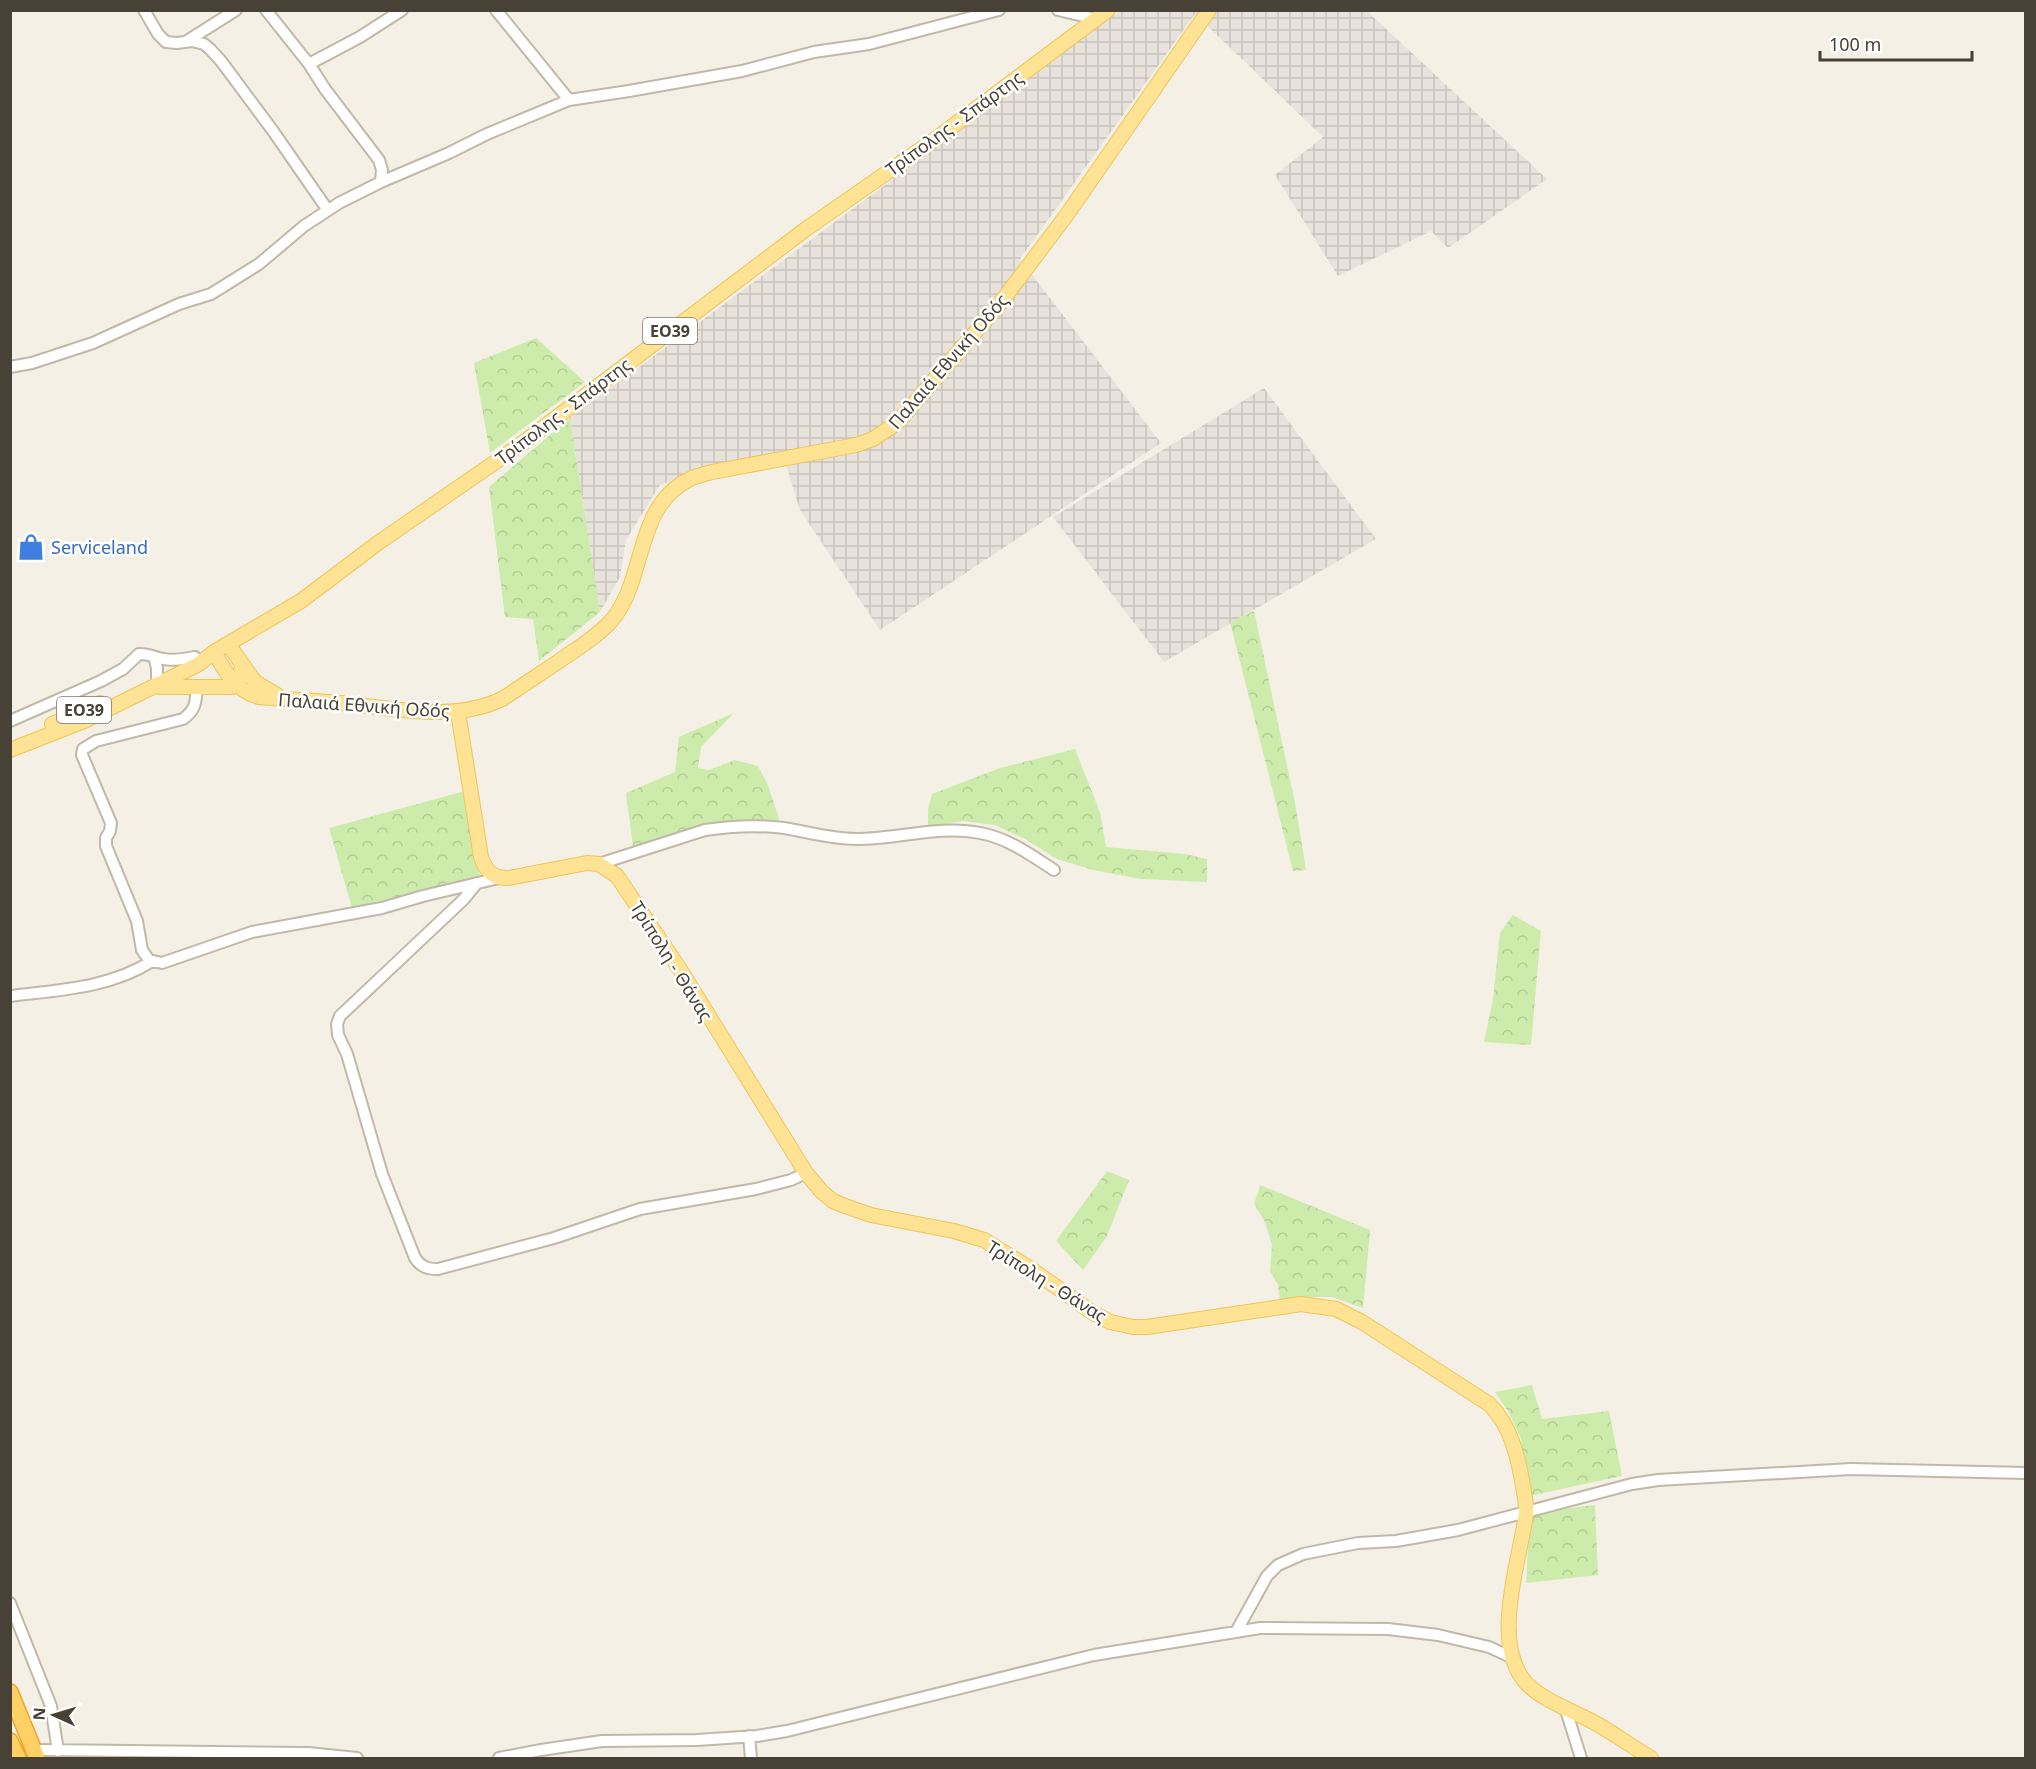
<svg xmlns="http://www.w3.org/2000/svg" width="2036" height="1769" font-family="'Noto Sans',sans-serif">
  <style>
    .industrial { fill: url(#industrial-grid) }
    .forest { fill: url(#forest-crowns) }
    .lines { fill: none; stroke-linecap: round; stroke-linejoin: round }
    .minor-casing { stroke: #c1b9a8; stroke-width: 14 }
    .major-casing { stroke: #eec55a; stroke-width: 16 }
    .highway-casing { stroke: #eba829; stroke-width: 18 }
    .minor { stroke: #fff; stroke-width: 10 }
    .major { stroke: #ffe394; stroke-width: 14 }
    .highway { stroke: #ffd066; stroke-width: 15 }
    .labels { text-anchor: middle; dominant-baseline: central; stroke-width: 5; stroke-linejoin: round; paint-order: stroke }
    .shield { fill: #fff; stroke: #7f7a72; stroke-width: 1.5 }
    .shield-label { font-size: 16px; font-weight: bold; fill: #484135 }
    .street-label { font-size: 18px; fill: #484135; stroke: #fff }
    .shop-label { font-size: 18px; fill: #366cbe; stroke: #fff; text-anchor: start }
  </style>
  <defs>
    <pattern id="industrial-grid" width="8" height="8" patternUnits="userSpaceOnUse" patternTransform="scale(1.5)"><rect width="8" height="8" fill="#e7e2db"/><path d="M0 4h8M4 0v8" fill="none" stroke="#c8c3bd"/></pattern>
    <pattern id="forest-crowns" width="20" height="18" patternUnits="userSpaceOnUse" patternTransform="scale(1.5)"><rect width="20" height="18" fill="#cdecab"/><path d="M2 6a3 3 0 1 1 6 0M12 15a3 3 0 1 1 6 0" fill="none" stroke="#b2cc94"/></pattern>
  </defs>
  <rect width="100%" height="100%" fill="#f4f0e6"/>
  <path class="industrial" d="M1120,11H1367L1547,179L1448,248L1431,231L1338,276L1275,175L1323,137L1195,14L1020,259L1161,443L880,630L800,510L786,465L716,463L660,485L626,540L620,577L600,612L570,418Z
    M1264,388L1376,539L1164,662L1053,517Z"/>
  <path class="forest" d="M536,338L585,382L490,453L474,363Z
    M570,418L600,612L539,661L533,619L505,617L489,487Z
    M1254,611L1295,803L1306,870L1293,871L1230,622Z
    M734,713L701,747L698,768L709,770L735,760L758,766L768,785L780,822L712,823L633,847L626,793L675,772L679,737Z
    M1075,749L1100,812L1106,847L1185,854L1207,859V882L1141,879L1093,870L1057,859L1025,839L995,825L963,821L928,827V809L932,794L1000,768Z
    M465,791L480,876L352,908L329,828Z
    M1513,915L1541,931L1531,1045L1484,1042L1493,999L1500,933Z
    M1107,1171L1129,1180L1107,1236L1083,1270L1056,1241Z
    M1260,1185L1370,1230L1363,1308L1332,1297H1308L1280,1301L1278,1285L1270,1271L1272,1245L1265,1222L1254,1204Z
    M1532,1385L1542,1419L1609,1411L1622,1476L1529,1496L1521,1439L1508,1411L1495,1392Z
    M1595,1505L1598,1575L1526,1583L1530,1513Z"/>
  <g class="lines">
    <defs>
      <path id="minor" d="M144,10L158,34L166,42L177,43L192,41L204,44L210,49L221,61L273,131L327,209
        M266,10L309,64L325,89L379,160L382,170L381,182
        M496,10L569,100
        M1058,10L1096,19
        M187,41L236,10
        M309,64L360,37L402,10
        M10,367L32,363L93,343L179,304L211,294L259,264L304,226L339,203L381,182L449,153L487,134L569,100L629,91L742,71L814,52L869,44L999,10
        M154,657L157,668V677
        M197,686C196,701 196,710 183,719L96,741L83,749L82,755L111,823L110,831L106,838V846L137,921L142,950L149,960L162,963L252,932L382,908L423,896L499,878
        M10,721L101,681L123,669L139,654C148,653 155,658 164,659C174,661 184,659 195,657
        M599,864L705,830C730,826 759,825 784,828C808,832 831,839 856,839C898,839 939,825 980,833C1008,838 1031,855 1054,870
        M477,883L463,900L340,1016L337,1024L338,1035L347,1054L382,1174L415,1258C421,1267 427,1269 438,1269L554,1238L640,1209L756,1189L791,1180L806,1173
        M10,996C59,990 110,988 152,961
        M10,1603L51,1706L58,1751
        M1236,1632L1267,1576L1278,1565L1303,1554L1358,1543L1396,1541L1458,1530L1632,1484L1658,1480L1851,1469L2026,1473
        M1565,1707L1581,1758
        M749,1736L751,1758
        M42,1750L308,1753L357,1758
        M499,1758L541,1750L602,1741L697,1740L757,1736L787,1731L1094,1655L1260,1628L1388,1629L1438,1635L1489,1647L1513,1658"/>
      <path id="major" d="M228,644L255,682L277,695
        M214,652C225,672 236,691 259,697C286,699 314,701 341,703C394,708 455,723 504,698C524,684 545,671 565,657C581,646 599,635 612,620C647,578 634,506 690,479C697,476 705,474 712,472L856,445L873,439L897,423L998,306L1066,216L1209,10
        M160,687H232L240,680L242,666
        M458,712L481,857C486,872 493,878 509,878L587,863L599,864L617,876L681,971L806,1173L822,1192L833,1201L845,1206L871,1215L954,1231L984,1240L1031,1269L1093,1313L1110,1322L1133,1327H1147L1301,1304L1336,1309L1362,1322L1489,1404C1512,1426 1519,1461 1524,1492C1525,1499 1527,1507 1526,1514C1520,1561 1490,1642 1526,1683C1543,1701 1576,1712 1597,1724C1616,1735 1633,1747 1651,1758
        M52,724L100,703
        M10,750L84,721L199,664L214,652L301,601L378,543L520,445L806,229L941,135L1108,10"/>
      <path id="highway" d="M10,1692L37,1758
        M10,1741L18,1758"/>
    </defs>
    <use href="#minor" class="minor-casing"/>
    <use href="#major" class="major-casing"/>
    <use href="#highway" class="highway-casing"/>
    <use href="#minor" class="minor"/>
    <use href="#major" class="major"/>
    <use href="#highway" class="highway"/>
  </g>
  <defs>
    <symbol id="shop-bare" viewBox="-9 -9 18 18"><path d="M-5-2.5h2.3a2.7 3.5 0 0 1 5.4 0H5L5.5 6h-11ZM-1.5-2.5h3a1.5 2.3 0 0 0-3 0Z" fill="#3f7fe0" stroke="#fff" stroke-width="2.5" paint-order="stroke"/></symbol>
  </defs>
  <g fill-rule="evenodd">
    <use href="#shop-bare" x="12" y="528" width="38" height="38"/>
  </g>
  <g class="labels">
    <g class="shield">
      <rect x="643" y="318" width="54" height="26" rx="4.5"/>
      <rect x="57" y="697" width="54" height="26" rx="4.5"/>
    </g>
    <g class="shield-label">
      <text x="670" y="331">ΕΟ39</text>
      <text x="84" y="710">ΕΟ39</text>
    </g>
    <g class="street-label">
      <text transform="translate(954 123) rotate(-36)">Τρίπολης - Σπάρτης</text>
      <text transform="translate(948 361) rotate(-49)">Παλαιά Εθνική Οδός</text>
      <text transform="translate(563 411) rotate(-37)">Τρίπολης - Σπάρτης</text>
      <text transform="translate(364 705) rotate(4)">Παλαιά Εθνική Οδός</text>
      <text transform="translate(672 961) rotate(58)">Τρίπολη - Θάνας</text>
      <text transform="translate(1047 1281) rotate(32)">Τρίπολη - Θάνας</text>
    </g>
    <g class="shop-label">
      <text x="51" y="547">Serviceland</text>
    </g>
  </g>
  <rect width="2036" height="1769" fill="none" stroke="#484135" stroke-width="24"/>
  <g transform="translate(54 1715) rotate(274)" stroke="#ffffff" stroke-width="4.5" paint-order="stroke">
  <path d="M0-4.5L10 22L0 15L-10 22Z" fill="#484135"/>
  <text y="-9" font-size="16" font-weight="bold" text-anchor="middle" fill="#484135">N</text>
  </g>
  <path d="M1820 51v9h152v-9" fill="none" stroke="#484135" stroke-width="3"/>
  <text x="1829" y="51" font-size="18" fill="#484135" stroke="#ffffff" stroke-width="4.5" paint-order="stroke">100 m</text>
</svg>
